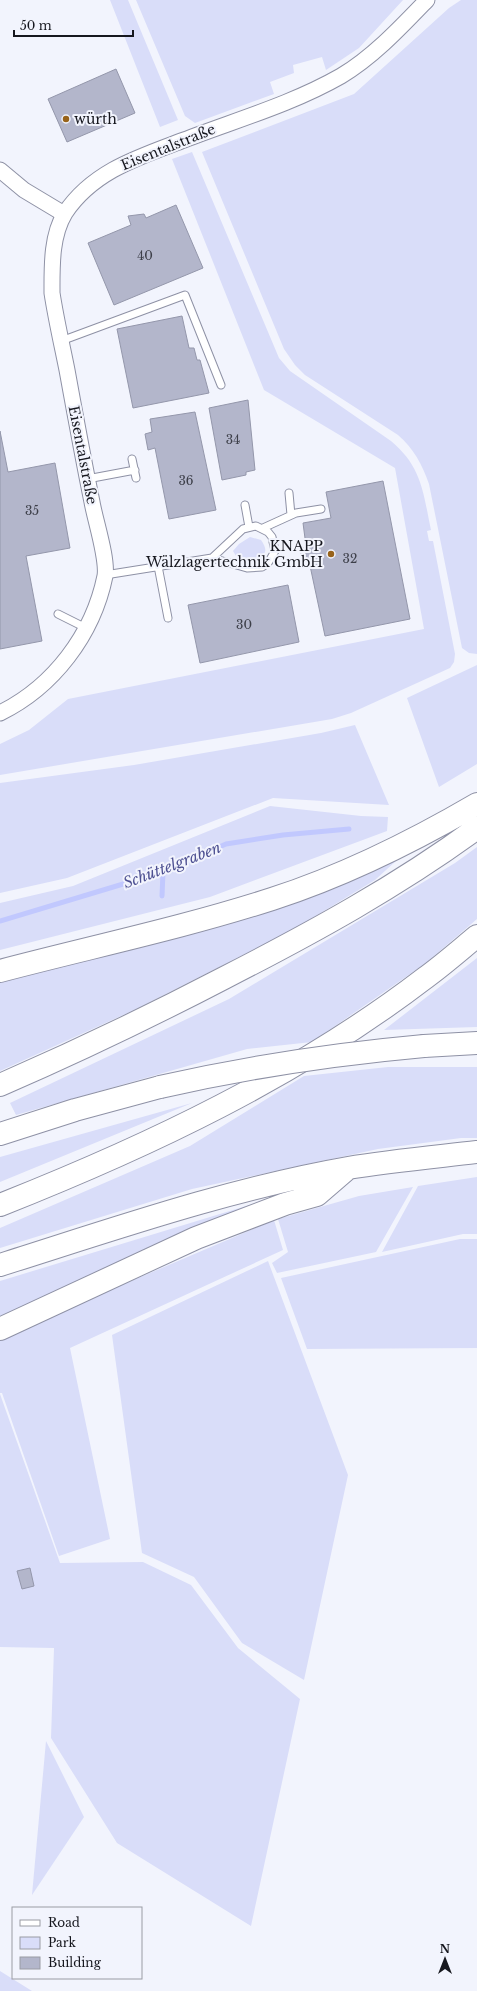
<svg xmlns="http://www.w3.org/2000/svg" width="477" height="1991" font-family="'Libre Baskerville',serif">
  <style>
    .green { fill: #d9ddf9 }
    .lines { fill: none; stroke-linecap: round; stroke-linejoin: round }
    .stream { stroke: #c1c8fe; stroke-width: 5 }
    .building { fill: #b3b6cb; stroke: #9497ab }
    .service-casing { stroke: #8e91a5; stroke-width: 9 }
    .minor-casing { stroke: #8e91a5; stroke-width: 17 }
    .trunk-casing { stroke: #8e91a5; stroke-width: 24 }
    .service { stroke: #fff; stroke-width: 7 }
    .minor { stroke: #fff; stroke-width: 15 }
    .trunk { stroke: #fff; stroke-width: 22 }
    .trunk-bridge-casing { stroke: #8e91a5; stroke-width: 24; stroke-linecap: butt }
    .trunk-bridge { stroke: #fff; stroke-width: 22 }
    .poi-dot { fill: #98631a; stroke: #f2f4fd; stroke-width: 1.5 }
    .labels { text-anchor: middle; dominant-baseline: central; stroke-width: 4; stroke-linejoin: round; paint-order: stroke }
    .number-label { font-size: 12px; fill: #3d3f49 }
    .poi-label { font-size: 14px; fill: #16171e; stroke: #f2f4fd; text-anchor: start }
    .street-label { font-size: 14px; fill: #16171e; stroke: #f2f4fd }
    .water-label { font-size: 15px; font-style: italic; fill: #4c4f91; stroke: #f2f4fd }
  </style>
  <rect width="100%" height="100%" fill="#f2f4fd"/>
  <path class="green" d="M110,0H128L178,120L160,127Z
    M136,0H403L359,48L326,70L322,57L293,65L294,73L270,82L274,94L195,123L185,116Z
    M461,0H477V654L469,653L462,648L429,484C422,464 414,449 398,435L305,375L295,365L284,349L202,152L354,94L449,8Z
    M192,152L279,358L290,371L391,441C422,467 423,492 431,530L427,531L429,541H433L455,654L454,662L450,668L351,713L332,719L0,775V744L29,730L68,699L424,629L395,468L264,390L172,159Z
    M250,537L261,540C276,561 248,559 236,556L233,551L239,544Z
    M477,665V764L439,787L407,698Z
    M355,725L389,805L273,798L67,878L0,893V783L134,765L321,733Z
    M270,806L361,816L388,817L387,831L210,897L0,950V903L73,886Z
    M477,847V919L426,963L312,1042L247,1049L16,1115L10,1103L229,999L455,863Z
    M407,851L375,880L291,931L132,1011L0,1071V978Z
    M477,958V1027L384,1030Z
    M388,1067H477V1138H461L378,1149L192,1189L0,1248V1228L190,1146L304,1076Z
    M192,1103L0,1182V1157Z
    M477,1177V1234H463L382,1252L418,1186Z
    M413,1187L376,1252L277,1273L272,1263L288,1252L278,1219L359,1196Z
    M269,1199L36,1302L0,1316V1281Z
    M274,1220L283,1250L70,1348L110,1539L59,1556L2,1393H0V1337Z
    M460,1239H477V1348L307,1349L281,1278Z
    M268,1261L348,1475L304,1680L242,1643L194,1577L142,1553L112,1335Z
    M0,1394L60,1563L143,1562L191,1585L238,1648L300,1699L251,1926L117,1843L51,1738L54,1648L0,1647Z
    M46,1741L84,1817L32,1895Z
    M0,1971L32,1991H0Z"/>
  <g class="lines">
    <path class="stream" d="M162,896L163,872
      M0,921L163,872L226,844L283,835L349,829"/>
  </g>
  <path class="building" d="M116,69L135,113L67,142L48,99Z
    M176,205L203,268L114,305L88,243L131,225L128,216L144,214L146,218Z
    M182,316L189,348H194L197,360H200L209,393L133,408L117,329Z
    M248,400L255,470L246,472V475L222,480L209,408Z
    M195,412L216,510L169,519L155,448L148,450L145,434L152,432L150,419Z
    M0,431L8,472L55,463L70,548L26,556L42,641L0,649Z
    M383,481L410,619L325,636L309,561L303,559L301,555V549L306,546L303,523L331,518L326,492Z
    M288,585L299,642L200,663L188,605Z
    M30,1568L34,1586L22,1589L17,1571Z"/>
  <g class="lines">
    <defs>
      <path id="service" d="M61,341L185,295L221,385
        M132,459L136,478
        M87,479L135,470
        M289,493L291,515
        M245,505L249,527
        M263,528L296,513L321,509
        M158,566L168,618
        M105,575L212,558L247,568L262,567L268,563L275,551L272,537L268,532L256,526L243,529L212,558
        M58,614L86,628"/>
      <path id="minor" d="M0,170L24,190L64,214
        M0,713C53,687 93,635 105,576C108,559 95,520 92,502C83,458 75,414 67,370C62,345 56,319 52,293C52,267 51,236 65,213C93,171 139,157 184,140C236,120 292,104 341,76C373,57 401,27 427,0"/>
      <path id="trunk" d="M0,971C91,947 182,928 272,899C343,876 412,842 477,804
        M424,1046L477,1043
        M0,1085C76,1052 151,1016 224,978C312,933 398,886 477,828
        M0,1134L75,1110L160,1087
        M0,1205C149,1146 297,1076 425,978C443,965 460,950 477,936
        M0,1265C114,1229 229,1189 348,1168C390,1161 434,1157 477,1152
        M0,1329L196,1238L285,1204L317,1195L346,1170"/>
    </defs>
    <use href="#service" class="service-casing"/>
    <use href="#minor" class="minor-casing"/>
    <use href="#trunk" class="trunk-casing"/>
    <use href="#service" class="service"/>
    <use href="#minor" class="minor"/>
    <use href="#trunk" class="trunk"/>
    <defs>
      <path id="trunk-bridge" d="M160,1087C248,1067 335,1054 424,1046"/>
    </defs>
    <use href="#trunk-bridge" class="trunk-bridge-casing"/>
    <use href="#trunk-bridge" class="trunk-bridge"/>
  </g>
  <g class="poi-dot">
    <circle cx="66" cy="119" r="4"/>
    <circle cx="331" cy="554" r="4"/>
  </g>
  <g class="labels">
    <g class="number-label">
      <text x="145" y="255">40</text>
      <text x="233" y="439">34</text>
      <text x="186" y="480">36</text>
      <text x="32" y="510">35</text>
      <text x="350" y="558">32</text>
      <text x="244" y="624">30</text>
    </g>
    <g class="poi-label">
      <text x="74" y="119">würth</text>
      <text x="323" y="546" text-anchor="end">KNAPP<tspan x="323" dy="16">Wälzlagertechnik GmbH</tspan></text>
    </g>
    <g class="street-label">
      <text transform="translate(168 147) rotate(-22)">Eisentalstraße</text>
      <text transform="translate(83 455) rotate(79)">Eisentalstraße</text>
    </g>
    <g class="water-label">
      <text transform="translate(172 865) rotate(-21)">Schüttelgraben</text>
    </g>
  </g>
  <rect x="12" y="1907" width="130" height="72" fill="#f2f4fd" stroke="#9a9ca4"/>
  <rect x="20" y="1920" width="20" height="6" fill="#ffffff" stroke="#9a9ca4"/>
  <text x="48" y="1927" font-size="12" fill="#16171e">Road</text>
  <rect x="20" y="1937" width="20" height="12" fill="#d9ddf9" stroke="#9a9ca4"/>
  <text x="48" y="1947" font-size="12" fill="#16171e">Park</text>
  <rect x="20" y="1957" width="20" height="12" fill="#b3b6cb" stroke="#9a9ca4"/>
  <text x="48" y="1967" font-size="12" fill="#16171e">Building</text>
  <g transform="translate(445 1959)" stroke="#f2f4fd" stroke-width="3" paint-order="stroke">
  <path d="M0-3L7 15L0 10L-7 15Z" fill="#16171e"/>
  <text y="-6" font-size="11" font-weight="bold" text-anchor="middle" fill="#16171e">N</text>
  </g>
  <path d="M14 30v6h119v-6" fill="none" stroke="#16171e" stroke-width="2"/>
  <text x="20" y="30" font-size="12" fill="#16171e" stroke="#f2f4fd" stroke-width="3" paint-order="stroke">50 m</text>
</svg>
